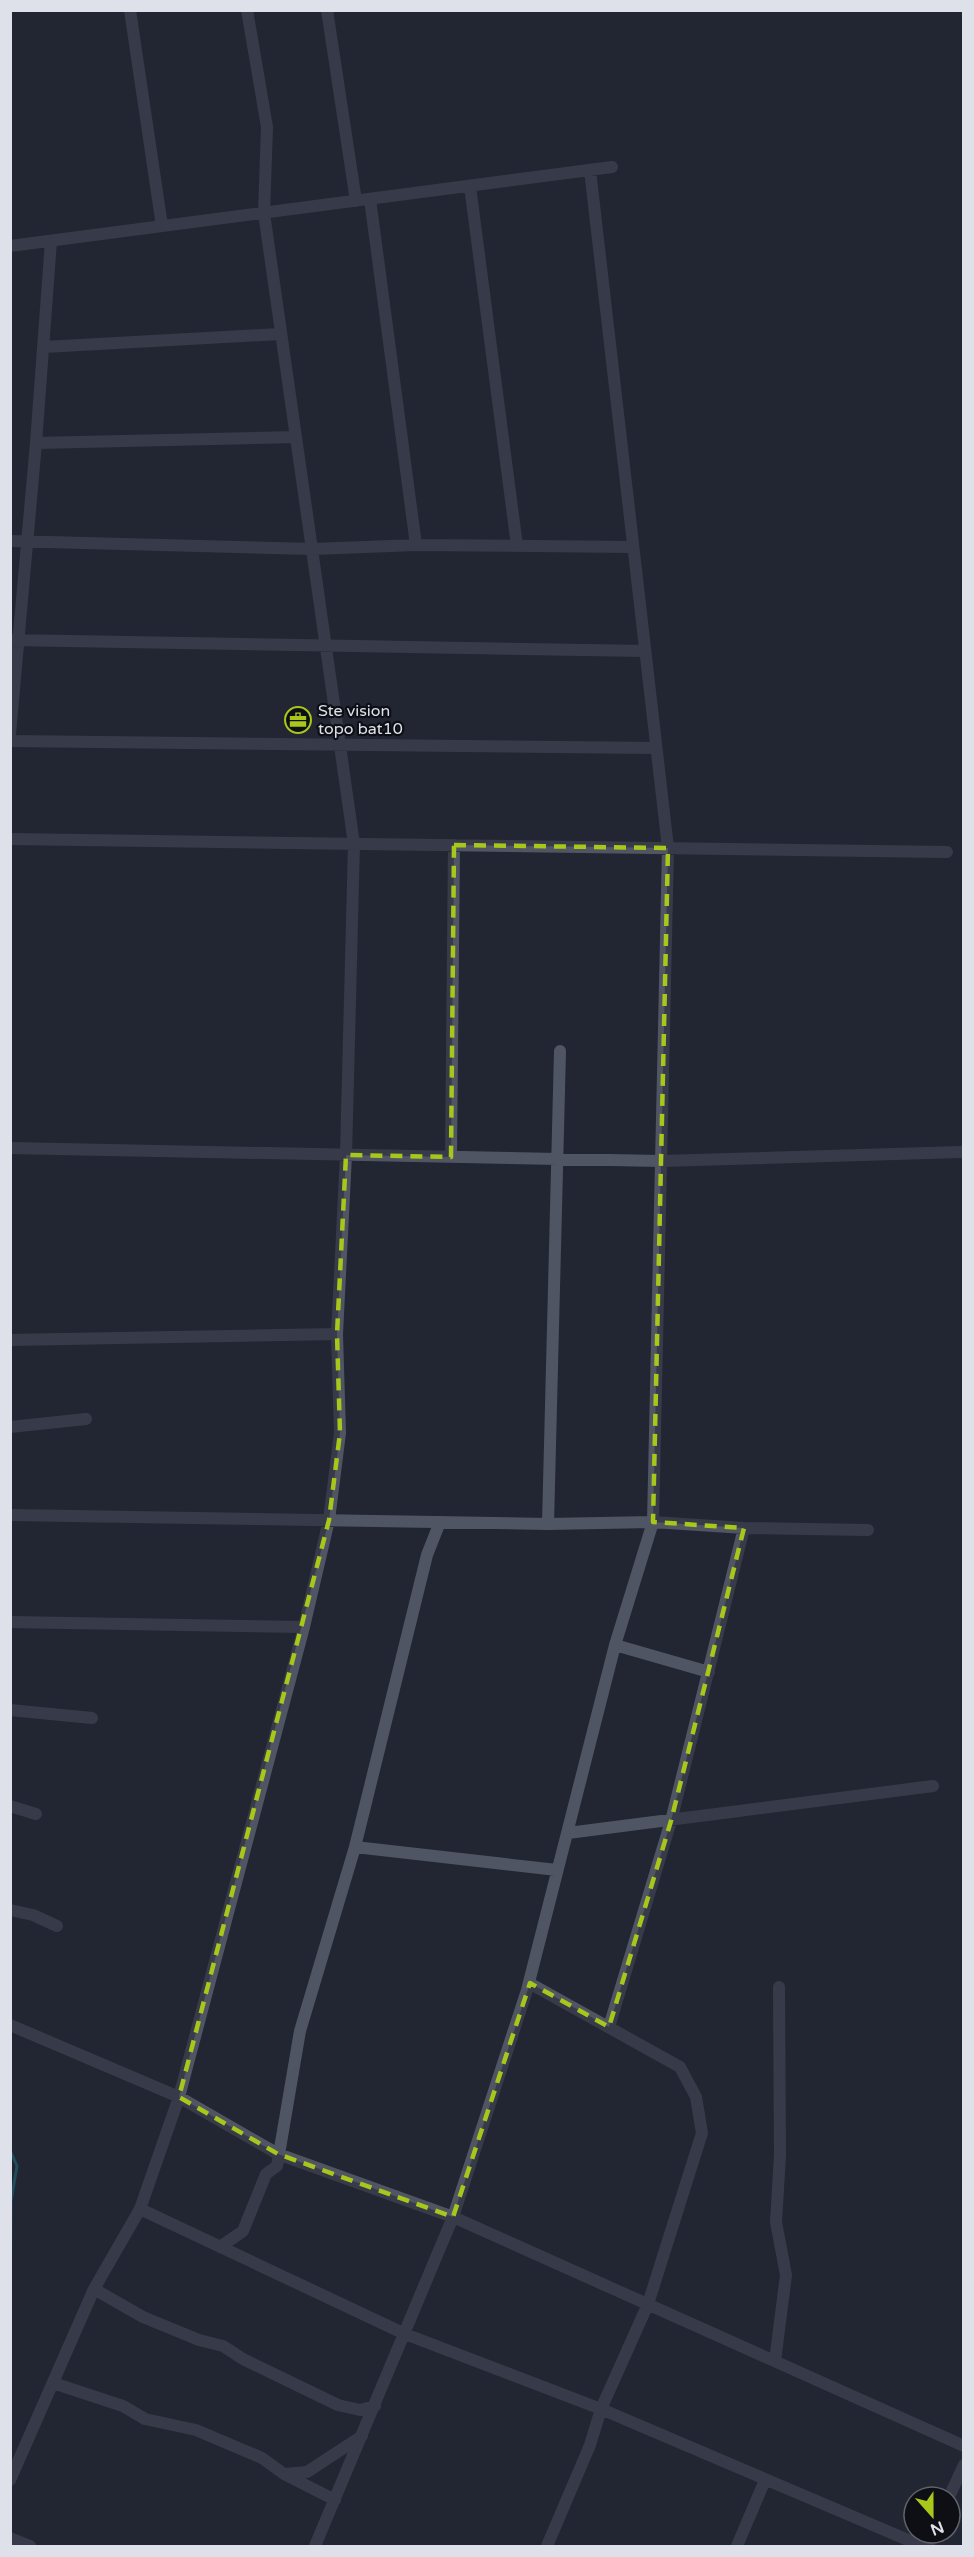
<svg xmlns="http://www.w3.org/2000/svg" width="974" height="2557" font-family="'Varela Round',sans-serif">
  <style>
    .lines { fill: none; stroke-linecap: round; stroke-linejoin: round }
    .stream { stroke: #1c7c8d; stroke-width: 3 }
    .minor { stroke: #505564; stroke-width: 12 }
    .marked { fill: none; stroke: #a9c71a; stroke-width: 4.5; stroke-dasharray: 12 8; stroke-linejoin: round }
    .labels { text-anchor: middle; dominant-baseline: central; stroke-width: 4.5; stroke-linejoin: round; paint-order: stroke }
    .poi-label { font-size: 16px; fill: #dee1ea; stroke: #0d0f15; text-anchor: start }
  </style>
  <rect width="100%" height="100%" fill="#222633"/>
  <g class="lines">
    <path class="stream" d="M10,2150L17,2166L11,2201L10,2310"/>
    <path class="minor" d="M130,10L162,226
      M327,10L356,201
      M470,186L517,546
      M370,199L416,545
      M10,246L612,167
      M44,347L280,334
      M36,443L296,437
      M10,541L313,549L416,545L633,547
      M10,640L645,651
      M10,734L36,443L51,241
      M10,741L656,748
      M10,839L947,852
      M10,1148L661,1161L961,1152
      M451,1157L454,845
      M10,1340L337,1334
      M10,1427L86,1419
      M10,1515L548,1524L653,1522L744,1528L868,1530
      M548,1524L560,1051
      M10,1622L304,1627
      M615,1645L709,1672
      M10,1710L92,1718
      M10,1806L36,1814
      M568,1833L933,1786
      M355,1847L557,1870
      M10,1910L33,1915L57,1926
      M529,1983L680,2067L696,2097L702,2133L648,2304L601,2409L590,2445L547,2546
      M10,2025L179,2097L278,2154L453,2217L964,2446
      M609,2027L671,1821L744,1528
      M140,2209L405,2334L601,2409L922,2546
      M220,2247L243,2231L266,2174L277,2166L300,2031L355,1847L427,1555L440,1522
      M94,2289L143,2317L199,2340L223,2346L243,2359L338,2405L360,2410L375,2406
      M775,2361L786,2275L776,2222L780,2155L779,1987
      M53,2383L123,2406L145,2419L196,2430L262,2458L284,2474L335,2500
      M285,2474L307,2472L362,2436
      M10,2480L94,2289L140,2209L179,2097L304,1627L329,1520L340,1433L337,1334L346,1155L354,844L264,213L267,127L247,10
      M949,2497L964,2465
      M10,2538L30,2546
      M315,2546L453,2217L527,1990L615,1645L653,1522L668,848L590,170
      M737,2546L765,2480
      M928,2546L933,2533"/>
  </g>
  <path d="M0 0H974V2557H0ZM454,845L668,848L653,1522L744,1528L671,1821L609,2027L530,1983L453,2217L278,2154L179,2097L329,1520L340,1433L337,1334L346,1155L451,1157Z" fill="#222633" fill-opacity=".55" fill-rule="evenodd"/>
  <path class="marked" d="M454,845L668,848L653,1522L744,1528L671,1821L609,2027L530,1983L453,2217L278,2154L179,2097L329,1520L340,1433L337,1334L346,1155L451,1157Z"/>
  <defs>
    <symbol id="office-ring" viewBox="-11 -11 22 22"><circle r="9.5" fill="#0d0f15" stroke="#a9c71a" stroke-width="1.5"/><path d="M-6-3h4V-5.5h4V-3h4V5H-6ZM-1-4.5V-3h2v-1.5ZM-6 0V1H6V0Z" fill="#a9c71a"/></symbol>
  </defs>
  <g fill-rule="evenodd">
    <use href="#office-ring" x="283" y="705" width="30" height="30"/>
  </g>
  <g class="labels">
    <g class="poi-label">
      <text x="318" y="711">Ste vision<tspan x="318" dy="18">topo bat10</tspan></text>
    </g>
  </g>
  <rect width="974" height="2557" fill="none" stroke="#dee1ea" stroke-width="24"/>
  <g transform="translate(932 2515) rotate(159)"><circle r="28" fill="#0d0f15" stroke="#61636a" stroke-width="1.5"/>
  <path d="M0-4.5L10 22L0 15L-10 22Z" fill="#a9c71a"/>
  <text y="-9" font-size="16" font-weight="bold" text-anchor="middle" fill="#dee1ea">N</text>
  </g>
</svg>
